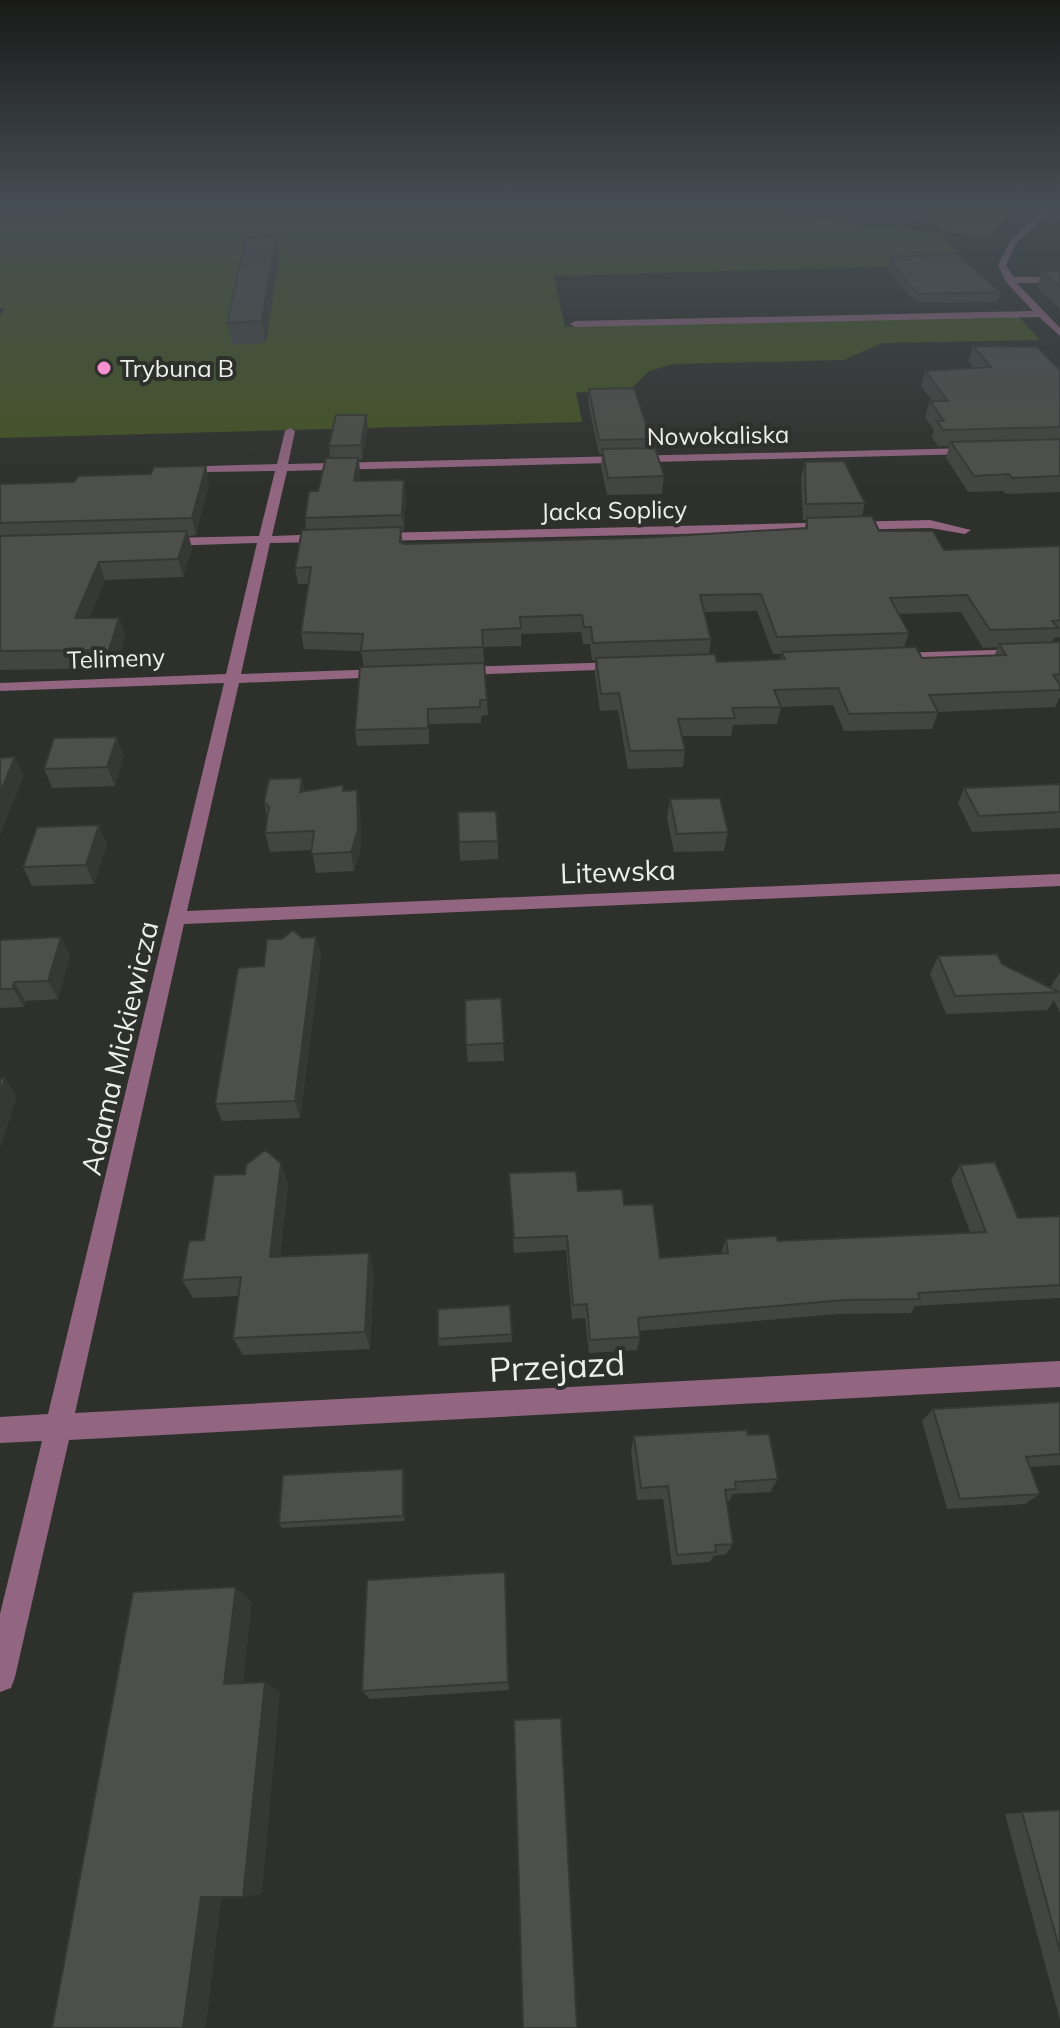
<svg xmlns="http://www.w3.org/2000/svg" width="1060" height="2028" font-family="Mulish,sans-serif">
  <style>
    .green { fill: #452 }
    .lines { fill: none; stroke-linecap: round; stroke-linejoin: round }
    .minor { fill: #926580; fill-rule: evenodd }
    .wall { fill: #424540; fill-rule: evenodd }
    .shaded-wall { fill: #363834 }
    .building { fill: #4d504a; stroke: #363834; stroke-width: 2 }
    .poi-dot { fill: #f790ce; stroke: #2e302b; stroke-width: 3 }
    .labels { text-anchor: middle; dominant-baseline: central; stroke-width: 8; stroke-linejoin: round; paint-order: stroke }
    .far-poi-label { font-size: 24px; fill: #edefeb; stroke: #2e302b; text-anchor: start }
    .far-street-label { font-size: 24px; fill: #edefeb; stroke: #2e302b }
    .street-label { font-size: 28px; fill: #edefeb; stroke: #2e302b }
    .near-street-label { font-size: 34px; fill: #edefeb; stroke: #2e302b }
  </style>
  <rect width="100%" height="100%" fill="#2e302b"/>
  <path class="green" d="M67,207H774L866,227L938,233L969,264L554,276L565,327L1019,317L1040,340L883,343L844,360L673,364L649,371L626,394L576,392L582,422L0,438V315L5,308H0V215Z
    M904,207H1024L988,237C953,235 931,229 904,207Z"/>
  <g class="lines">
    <path class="minor" d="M1049,207H1057L1017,242L1006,265L1014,277H1060V283H1017L1060,328V336L1039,317L575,327L570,324L575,321L1033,311L1006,282L998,265L1011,239Z
      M290,428L295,431L288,464L972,448L978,451L972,454L287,471L272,536L326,534L332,538L326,542L270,543L241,674L384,669L391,673L384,677L239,683L187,911L1060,874V886L184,924L75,1413L1060,1361V1387L69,1440L15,1677L11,1688L0,1692V1614L42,1441L0,1443V1417L48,1414L224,683L0,691V683L226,674L257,543L166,546L160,542L166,538L259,536L275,471L207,472L201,469L207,466L277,464L285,431Z
      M930,520L971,530L965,534L930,528L378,541L372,537L378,533Z
      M1060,648V656L895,661L888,657L895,653Z
      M620,662L625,663V669L460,675L453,671L460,667Z"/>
  </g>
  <path class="wall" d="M279,257L266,343L232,345L227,323Z
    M890,257L1000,292L997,302L916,303L888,271Z
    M1042,271H1060V309L1037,287Z
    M973,346L1060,370V492L1006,494L1003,491L968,492L946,458L949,446H938L932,437L934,430L925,417L930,401H932L921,386L925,371L974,368L968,361Z
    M589,389L651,439L650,448L664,476L662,494L607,495L601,466L602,454H599L588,402Z
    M366,415L368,428L362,459H359L360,472L359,481L404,480L406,495L404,531H401L403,543L404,544L639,538L805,528L806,520H803L801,478L805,462L865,503L862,516L879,531L944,550L1060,546V637L1054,638L1051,643L1060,642V697L1055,707L938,712L932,729L844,731L833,705L781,707L777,724L733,725L731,736H682L685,750L683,767L628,769L618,710L600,711L595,675V660H592L590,644H583L581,632L521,634V646L483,647L488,715L481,716V723L429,724V744L357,746L355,730L364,667L361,651L304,649L301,632L308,584H298L295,568L306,529L305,518L318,491L330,458L329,446ZM757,611L773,654H782L781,659L717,662L709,654L711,639L704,612ZM961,612L983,648L998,647L994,656L922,658L904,647L909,633L899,614Z
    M206,466L209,483L196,535L189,536L192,549L183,577L105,580L89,618H119L125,636L115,668L0,670V484L74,482L151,474Z
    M124,756L115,786L52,788L44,769Z
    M1060,784V828L972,832L958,803L964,788Z
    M343,785L344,791L357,790L360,809L361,847L354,871L316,873L312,850L270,852L265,833L267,817L264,802L305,791Z
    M670,799L728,832L724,851L674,852L667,818Z
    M498,841V859L460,861L459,842Z
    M107,844L94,884L32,886L23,867Z
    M316,937L321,956L300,1118L222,1121L215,1104L264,966L302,938Z
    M0,940L70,955L58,999L25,1001L24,1007L0,1008Z
    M938,956L1002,964L1050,988L1060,972V1013L1054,1000L1047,1010L946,1014L930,974Z
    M501,998L504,1061L468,1062L466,1045Z
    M960,1165L1018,1218L1060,1216V1298L915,1306L911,1313L837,1314L639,1331L640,1337L637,1350L589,1353L585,1318L572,1319L566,1250L514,1253L510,1189L578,1191L624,1205L660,1258L721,1253L726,1239L778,1241L970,1232L951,1180Z
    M288,1184L280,1257L374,1272L370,1349L243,1355L233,1338L239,1296L193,1298L182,1280L204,1240Z
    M510,1305L512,1342L439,1346L438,1339Z
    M1060,1402V1465L1030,1467L1040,1494L1025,1504L947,1509L922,1421L933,1409Z
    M748,1435L778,1479L770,1492L733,1494L729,1501H726L733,1544L726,1554L714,1556L710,1562L672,1565L663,1499L637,1500L631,1450L634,1436Z
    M403,1469L405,1474V1521L282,1528L279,1523Z
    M505,1572L509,1690L370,1699L362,1691Z
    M1060,1810V2020L1005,1814Z"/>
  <path class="shaded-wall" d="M276,237L279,257L266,343L262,321Z
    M366,415L368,428L362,459L361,445Z
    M358,458L360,472L356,496L354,481Z
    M206,466L209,483L196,535L192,518Z
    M404,480L406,495L404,531L402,515Z
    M187,531L192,549L183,577L178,559Z
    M99,562L105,580L82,636L75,618Z
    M119,618L125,636L115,668L109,650Z
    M117,737L124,756L115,786L107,767Z
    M15,757L24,776L0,835V793Z
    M302,778L306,797L300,792Z
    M357,790L360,809L361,847L354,871L351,852Z
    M99,825L107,844L94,884L86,865Z
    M61,937L70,955L58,999L48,981Z
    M316,937L321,956L300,1118L295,1101Z
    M14,982L25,1001L24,1007L13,989Z
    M5,1078L17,1096L0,1149V1094Z
    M281,1163L288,1184L278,1276L270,1257Z
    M369,1253L374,1272L370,1349L365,1332Z
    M403,1469L405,1474V1521L403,1516Z
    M236,1587L252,1602L242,1694L224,1684Z
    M265,1682L280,1692L262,1894L243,1897Z
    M222,1894L206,2026L202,2028H183L201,1897Z"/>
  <path class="building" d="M276,237L262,321L227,323L246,238Z
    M958,254L1000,292L918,294L890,262H895L890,257Z
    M1042,271H1060V287Z
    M973,346L1037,347L1060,370V427L943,430L937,421H944L930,401H948L925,371L991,367Z
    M634,388L651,439L599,440L589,389Z
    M336,415H366L361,445L329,446Z
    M1060,439V476L1012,478L1009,474L974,476L951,442Z
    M655,448L664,476L608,478L602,449Z
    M326,458H358L354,481L404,480L402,515L305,518L309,491H318Z
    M844,461L865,503L806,504L805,462Z
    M206,466L192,518L0,523V484L74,482L78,476L151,474L154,467Z
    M872,516L879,531H933L944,550L1060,546V620L1052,621L1058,628L990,630L967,595L890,598L909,633L777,637L761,594L700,595L711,639L593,643L591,627H584L582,615L520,617L521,628L482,630L483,647L361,651L363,634L301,632L311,567L295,568L302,530L401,527L400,542L404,544L639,538L807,528V518Z
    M187,531L178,559L99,562L75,618H119L109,650L0,651V536Z
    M1060,642V674L1053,675L1060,685V690L929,695L938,712L849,714L838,688L774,690L781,707L732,708L735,718L678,719L685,750L630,751L619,693L601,694L596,658L715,654L717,662L785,659L782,652L916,647L922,658L1006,655L999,644Z
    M484,663L487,700H480V707L428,709V728L355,730L360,667Z
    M117,737L107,767L44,769L54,738Z
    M15,757L0,793V758Z
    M302,778L300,792L343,785V791L357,790L358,829L351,852L311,854L314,831L265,833L269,807L264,802L269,779Z
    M1060,784V812L979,816L964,788Z
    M720,798L728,832L677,834L670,799Z
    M496,811L498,841L459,842L458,812Z
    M99,825L86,865L23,867L37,827Z
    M293,930L302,938L316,937L295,1101L215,1104L238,968L264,966L267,939H282Z
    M61,937L48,981L14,982L13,989H0V940Z
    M997,954L1002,964L1059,992L955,996L938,956Z
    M501,998L504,1043L466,1045L465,1000Z
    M5,1078L0,1094V1079Z
    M265,1150L281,1163L270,1257L369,1253L365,1332L233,1338L241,1277L182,1280L189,1241L204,1240L214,1175L245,1174L246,1165Z
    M995,1162L1018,1218L1060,1216V1285L918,1293L920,1299L844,1300L638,1318L640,1337L590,1340L587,1304L573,1305L567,1236L514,1238L509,1173L576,1171L578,1191L622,1189L624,1205L653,1204L660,1258L728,1253L726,1239L776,1236L778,1241L986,1232L960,1165Z
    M510,1305L512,1334L438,1339V1309Z
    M1060,1402V1454L1026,1457L1040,1494L960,1499L933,1409Z
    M747,1430L748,1435L769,1434L778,1479L735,1482L736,1489L725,1490L733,1544L715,1545L716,1552L677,1555L668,1486L641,1488L634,1436Z
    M403,1469V1516L279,1523L283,1475Z
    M505,1572L508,1682L362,1691L367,1580Z
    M236,1587L224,1684L265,1682L243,1897H201L183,2028H52L133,1592Z
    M561,1718L577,2028H523L514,1720Z
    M1060,1810V1951L1022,1812Z"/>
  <linearGradient id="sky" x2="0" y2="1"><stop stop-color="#191a18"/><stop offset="0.42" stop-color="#464e55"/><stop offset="1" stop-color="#464e55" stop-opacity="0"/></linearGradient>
  <rect width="1060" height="491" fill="url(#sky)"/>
  <circle class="poi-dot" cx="104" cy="368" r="8"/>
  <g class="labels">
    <g class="far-poi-label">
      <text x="120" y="368">Trybuna B</text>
    </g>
    <g class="far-street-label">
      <text transform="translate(718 435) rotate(-1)">Nowokaliska</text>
      <text transform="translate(614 510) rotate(-1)">Jacka Soplicy</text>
      <text transform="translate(116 658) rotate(-2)">Telimeny</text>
    </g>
    <g class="street-label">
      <text transform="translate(618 871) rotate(-2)">Litewska</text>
      <text transform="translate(119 1048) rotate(-77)">Adama Mickiewicza</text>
    </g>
    <g class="near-street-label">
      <text transform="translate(557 1366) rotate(-3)">Przejazd</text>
    </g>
  </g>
</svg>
